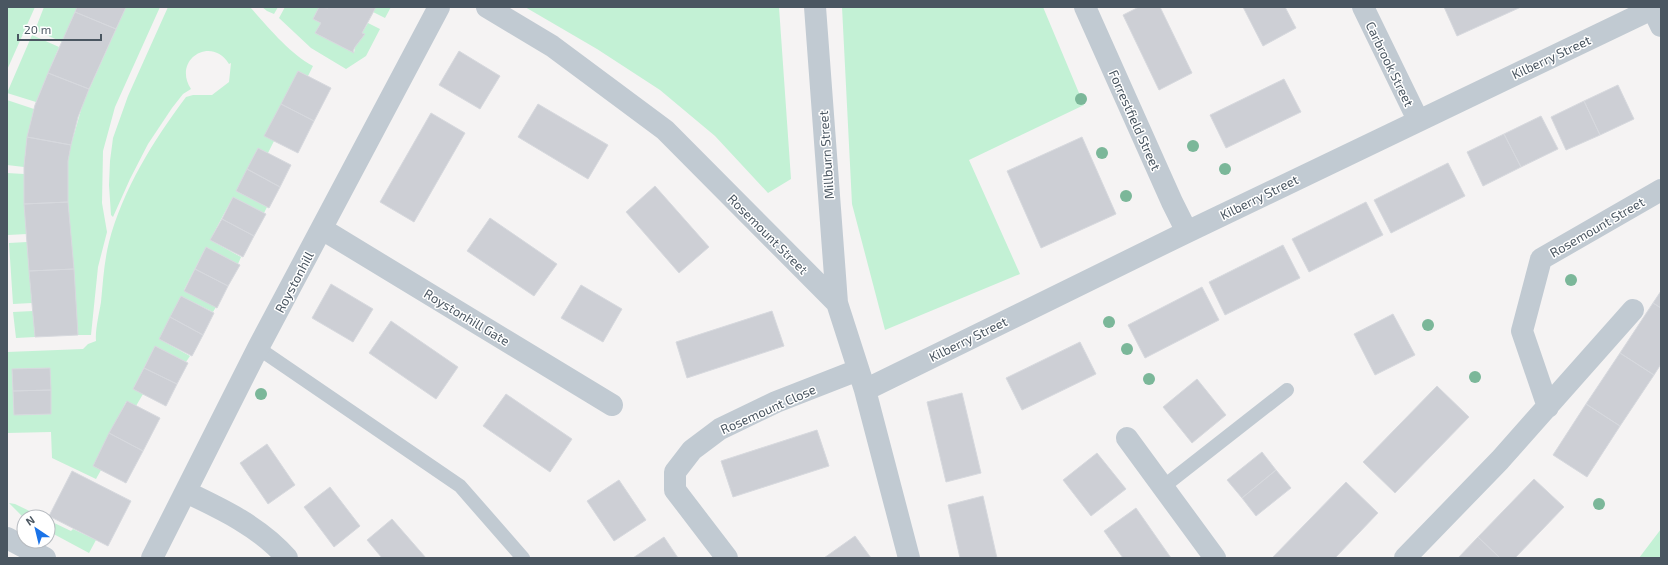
<svg xmlns="http://www.w3.org/2000/svg" width="1668" height="565" font-family="'Exo 2',sans-serif">
  <style>
    .green { fill: #c3f1d5; fill-rule: evenodd }
    .building { fill: #cdcfd5; stroke: #d7d9de }
    .lines { fill: none; stroke-linecap: round; stroke-linejoin: round }
    .service { stroke: #c1cad2; stroke-width: 14 }
    .minor { stroke: #c1cad2; stroke-width: 22 }
    .tree { fill: #7bb799 }
    .labels { text-anchor: middle; dominant-baseline: central; stroke-width: 3; stroke-linejoin: round; paint-order: stroke }
    .street-label { font-size: 13px; fill: #4a5661; stroke: #fff }
  </style>
  <rect width="100%" height="100%" fill="#f5f3f3"/>
  <path class="green" d="M7,7H35L7,70Z
    M44,7H77L62,42L35,30Z
    M126,7H160L115,107L103,151L102,203L107,232L98,267L91,335H78L68,202V161L71,145L83,103Z
    M168,7H250C268,27 290,54 313,66L308,76L298,71L274,141L268,153L258,148L236,191L267,207L264,213L233,197L210,240L241,257L238,264L206,247L184,290L216,307L213,312L181,296L159,339L190,356L186,362L155,346L133,389L143,394L136,406L126,402L93,466L101,470L96,479L52,458L51,432L7,433V352L83,349L88,344L96,341C95,330 99,314 101,302C103,282 104,262 109,242C123,189 153,141 186,97L193,95H212L229,82L231,63L229,64C211,35 172,60 191,89L183,94L172,108L148,144L130,179L113,217L111,215L109,185L110,161L113,138L128,96ZM50,368L51,414L14,415L12,369Z
    M262,7H278L274,14L267,11Z
    M285,7H319L313,19L321,23L315,33L354,53L355,47L365,34L362,33L368,23L380,29L366,56L346,69L311,48L279,18Z
    M376,7H391L385,18L373,12Z
    M525,7H779L791,179L768,193L715,136L660,90L597,49Z
    M842,7H1043L1084,105L969,160L1020,274L885,330L852,204Z
    M32,35L59,47L36,102L7,93Z
    M7,100L34,109L27,137L24,167L7,165Z
    M7,173L24,174L27,234L8,235Z
    M27,242L32,303L13,304L9,243Z
    M33,311L35,337L16,338L13,312Z
    M9,503L15,504L42,517L24,518Z
    M48,520L71,531L73,529L96,540L89,553L48,531Z
    M1661,529V558H1639Z"/>
  <path class="building" d="M77,7H126L116,29L75,12Z
    M319,7L328,8L329,7H376L362,33L365,34L355,47L353,51L354,53L315,33L321,23L313,19Z
    M1139,7H1160L1192,73L1159,90L1123,15Z
    M1243,7H1285L1296,28L1263,46Z
    M1444,7H1521L1457,36Z
    M75,12L116,29L89,89L48,73Z
    M459,51L500,76L480,109L439,85Z
    M298,71L331,88L314,121L281,104Z
    M48,73L89,89L78,117L71,145L27,137L35,105Z
    M1284,79L1301,112L1226,148L1210,115Z
    M1618,85L1634,119L1600,135L1584,101Z
    M1584,101L1600,135L1566,150L1551,117Z
    M281,104L314,121L298,153L264,136Z
    M538,104L608,145L588,179L518,137Z
    M431,113L465,133L414,222L380,202Z
    M1541,116L1558,149L1521,167L1504,134Z
    M1504,134L1521,167L1483,186L1467,152Z
    M27,137L71,145L68,161V202L24,204V166Z
    M1082,137L1116,214L1041,248L1007,171Z
    M258,148L291,165L280,187L247,169Z
    M1448,163L1465,196L1391,233L1374,200Z
    M247,169L280,187L269,208L236,191Z
    M655,186L709,247L679,273L626,212Z
    M233,197L266,214L254,236L222,219Z
    M68,202L74,269L29,271L24,204Z
    M1366,202L1383,235L1309,272L1292,239Z
    M490,218L557,264L534,296L467,251Z
    M222,219L254,236L243,257L210,240Z
    M1283,245L1300,278L1225,315L1209,282Z
    M206,247L240,265L228,286L195,269Z
    M74,269L78,335L35,337L29,271Z
    M195,269L228,286L217,308L184,291Z
    M331,284L373,309L353,342L312,318Z
    M581,285L622,309L603,342L561,318Z
    M1202,287L1219,320L1145,358L1128,325Z
    M1661,291V308L1653,303Z
    M181,296L214,313L203,335L170,317Z
    M1653,303L1661,308V364L1654,375L1620,353Z
    M772,311L784,346L687,378L676,342Z
    M1393,314L1415,355L1375,375L1354,334Z
    M170,317L203,335L192,356L159,339Z
    M391,321L458,367L436,399L369,353Z
    M1080,342L1096,374L1022,410L1006,378Z
    M155,346L188,363L177,384L144,368Z
    M1620,353L1654,375L1620,426L1586,404Z
    M50,368L51,390L13,391L12,369Z
    M144,368L177,384L166,406L133,389Z
    M1197,379L1226,415L1192,443L1163,407Z
    M1437,386L1469,417L1395,493L1363,462Z
    M51,390V414L14,415L13,391Z
    M962,393L981,473L946,482L927,402Z
    M506,394L572,439L550,472L483,426Z
    M127,401L160,418L143,451L109,433Z
    M1586,404L1620,426L1587,477L1553,455Z
    M817,430L829,466L733,497L721,461Z
    M109,433L143,451L126,483L93,466Z
    M267,444L295,485L268,504L240,463Z
    M1262,452L1276,470L1242,498L1227,480Z
    M1097,453L1126,489L1091,516L1063,480Z
    M1276,470L1291,488L1256,516L1242,498Z
    M72,471L131,501L108,546L49,516Z
    M1534,479L1564,507L1515,558H1500L1478,537Z
    M619,480L646,520L614,541L587,501Z
    M1346,482L1378,513L1335,558H1272Z
    M330,487L360,526L334,547L304,507Z
    M983,496L997,558H960L948,505Z
    M1136,508L1171,558H1123L1104,531Z
    M392,519L426,558H382L367,540Z
    M855,536L871,558H824Z
    M664,537L678,558H633Z
    M1478,537L1500,558H1458Z"/>
  <g class="lines">
    <path class="service" d="M258,348L460,486L523,558
      M1163,487L1287,390"/>
    <path class="minor" d="M487,7L552,46L665,130L837,303L865,390L909,558
      M815,7L837,303
      M1085,7L1172,202L1187,232
      M1363,7L1418,120
      M1652,7L1661,26
      M322,229L612,405
      M865,390L1187,232L1656,7
      M1548,407L1522,331L1541,259L1661,190
      M1127,438L1215,558
      M186,492C222,509 260,527 287,558
      M7,538L45,558
      M152,558L258,348L439,7
      M727,558L675,490V472L692,450L720,429L776,402L858,370
      M1405,558L1500,460L1633,310"/>
  </g>
  <g class="tree">
    <circle cx="1081" cy="99" r="6"/>
    <circle cx="1193" cy="146" r="6"/>
    <circle cx="1102" cy="153" r="6"/>
    <circle cx="1225" cy="169" r="6"/>
    <circle cx="1126" cy="196" r="6"/>
    <circle cx="1571" cy="280" r="6"/>
    <circle cx="1109" cy="322" r="6"/>
    <circle cx="1428" cy="325" r="6"/>
    <circle cx="1127" cy="349" r="6"/>
    <circle cx="1475" cy="377" r="6"/>
    <circle cx="1149" cy="379" r="6"/>
    <circle cx="261" cy="394" r="6"/>
    <circle cx="1599" cy="504" r="6"/>
  </g>
  <g class="labels">
    <g class="street-label">
      <text transform="translate(1551 57) rotate(-25)">Kilberry Street</text>
      <text transform="translate(1390 64) rotate(64)">Carbrook Street</text>
      <text transform="translate(1135 120) rotate(66)">Forrestfield Street</text>
      <text transform="translate(826 155) rotate(-94)">Millburn Street</text>
      <text transform="translate(1259 197) rotate(-26)">Kilberry Street</text>
      <text transform="translate(1597 227) rotate(-30)">Rosemount Street</text>
      <text transform="translate(768 234) rotate(45)">Rosemount Street</text>
      <text transform="translate(294 282) rotate(-62)">Roystonhill</text>
      <text transform="translate(467 317) rotate(31)">Roystonhill Gate</text>
      <text transform="translate(968 339) rotate(-26)">Kilberry Street</text>
      <text transform="translate(768 409) rotate(-24)">Rosemount Close</text>
    </g>
  </g>
  <rect width="1668" height="565" fill="none" stroke="#4a5661" stroke-width="16"/>
  <g transform="translate(36 529) rotate(325)"><circle r="19" fill="#ffffff" stroke="#b7bbc0"/>
  <path d="M0-3L7 15L0 10L-7 15Z" fill="#1a73e8"/>
  <text y="-6" font-size="11" font-weight="bold" text-anchor="middle" fill="#4a5661">N</text>
  </g>
  <path d="M18 34v6h83v-6" fill="none" stroke="#4a5661" stroke-width="2"/>
  <text x="24" y="34" font-size="12" fill="#4a5661" stroke="#ffffff" stroke-width="3" paint-order="stroke">20 m</text>
</svg>
